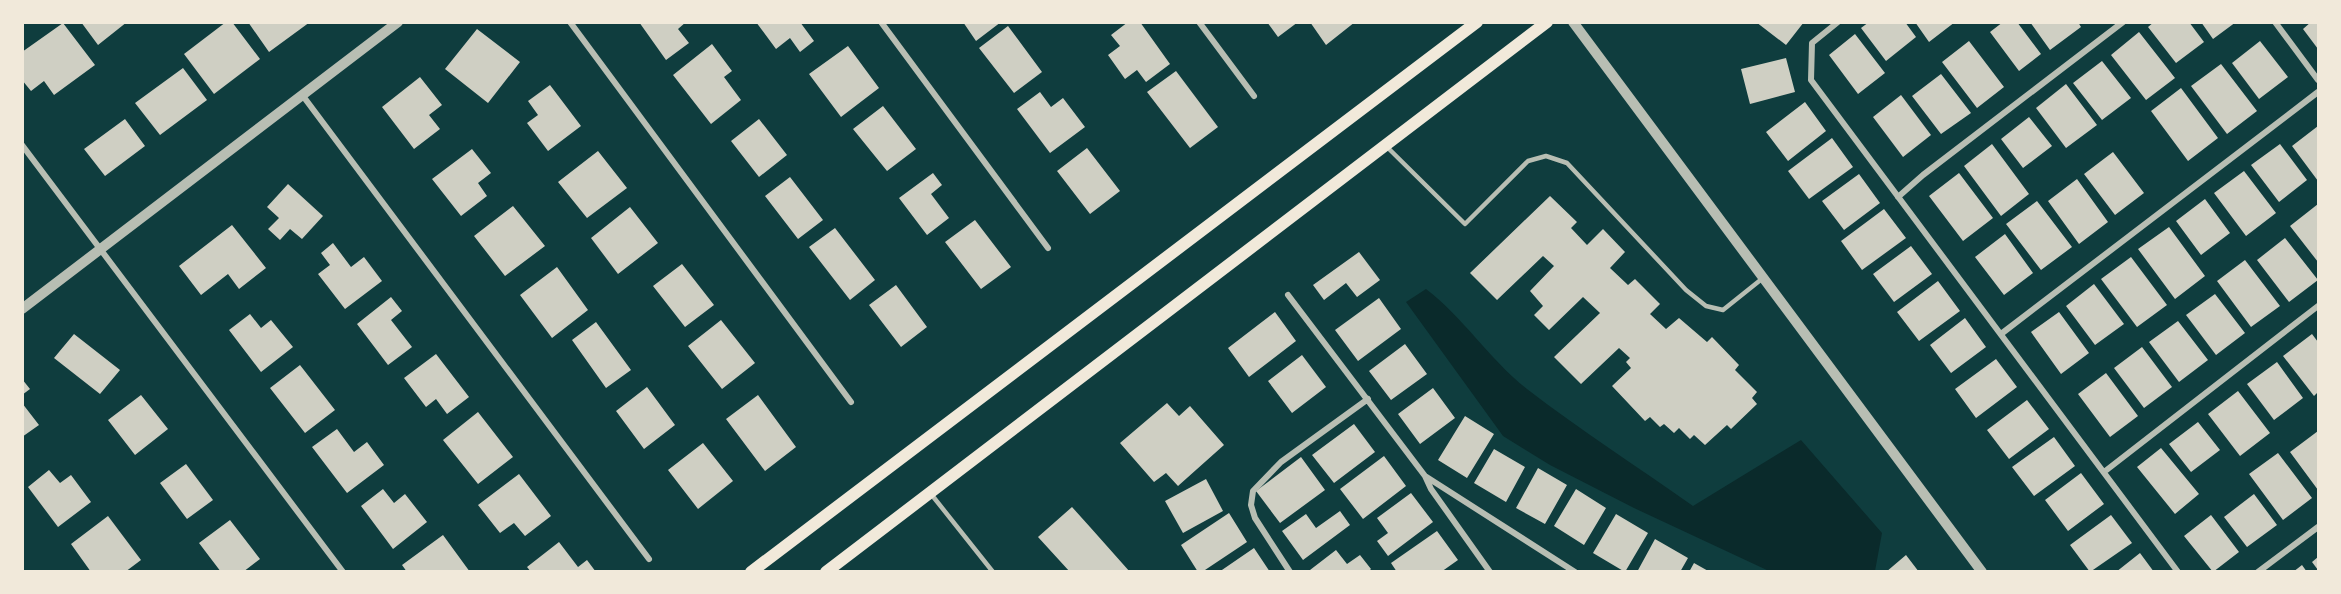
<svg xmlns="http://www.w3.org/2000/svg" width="2341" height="594" font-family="Figtree,sans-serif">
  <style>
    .water { fill: #0a2a2b }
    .building { fill: #cfcfc3 }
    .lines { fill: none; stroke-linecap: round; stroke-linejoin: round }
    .service { stroke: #b8beb3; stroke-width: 4.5 }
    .minor { stroke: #b8beb3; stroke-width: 6 }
    .tertiary { stroke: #b8beb3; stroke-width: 10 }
    .secondary { stroke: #f1e9da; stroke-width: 12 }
  </style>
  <rect width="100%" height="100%" fill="#0f3d3e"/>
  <path class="water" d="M1426,289C1464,318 1489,359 1527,389C1580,430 1638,467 1693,506L1801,440L1882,533L1875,571H1769L1634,508L1550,465L1503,436L1406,302Z"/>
  <path class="building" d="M81,22H127L98,45Z
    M226,22H232L260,59L214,94L184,54Z
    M248,22H310L269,52Z
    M639,22H686L678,29L689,43L666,60Z
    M756,22H800L814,41L800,52L790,38L776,49Z
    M963,22H1001L976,41Z
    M1128,22H1140L1170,64L1146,82L1137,70L1125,79L1108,55L1120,46L1111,35Z
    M1267,22H1298L1278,37Z
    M1310,22H1355L1326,45Z
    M1756,22H1804L1786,45Z
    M1869,22H1905L1916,37L1886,61L1861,28Z
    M1915,22H1955L1929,42Z
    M2003,22H2017L2041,54L2019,71L1990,32Z
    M2030,22H2078L2081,27L2050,50Z
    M2154,22H2189L2204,42L2176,63L2148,27Z
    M2201,22H2236L2213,39Z
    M2311,22H2318V49L2303,29Z
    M63,23L95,65L54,95L44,81L31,91L22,80V52Z
    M1008,26L1042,72L1014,93L979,48Z
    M477,29L520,62L488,103L445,69Z
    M2139,32L2175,78L2146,100L2111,55Z
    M1855,34L1885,73L1858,94L1829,55Z
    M1969,41L2004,87L1977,108L1942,62Z
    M2260,41L2288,77L2259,99L2232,63Z
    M712,44L732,71L724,77L741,100L711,124L673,75Z
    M848,46L879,88L841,117L809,74Z
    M1786,58L1795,92L1750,104L1741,69Z
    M2102,61L2131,98L2102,120L2073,83Z
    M2221,64L2257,111L2227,134L2191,86Z
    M183,68L207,100L160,135L135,103Z
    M1176,71L1218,127L1190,148L1147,92Z
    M1941,74L1971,113L1941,134L1912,96Z
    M420,77L442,105L429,115L440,129L414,149L382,107Z
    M2066,84L2097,125L2066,148L2036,108Z
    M550,85L581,126L548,151L527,123L538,115L528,101Z
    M2181,88L2218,138L2188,161L2151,111Z
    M1040,92L1051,107L1063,98L1085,127L1050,153L1017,109Z
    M1901,95L1931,135L1903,157L1873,117Z
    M1805,102L1826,131L1788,161L1766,132Z
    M883,106L916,149L887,171L853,129Z
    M2029,117L2052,146L2023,168L2001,139Z
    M125,119L145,146L105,176L84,149Z
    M759,119L787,155L759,177L731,141Z
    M2318,126V181L2292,146Z
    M1832,138L1853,167L1809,199L1788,171Z
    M1992,144L2029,194L2001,216L1964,166Z
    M2280,144L2307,180L2279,202L2251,165Z
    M1087,148L1120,191L1090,214L1057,171Z
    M472,149L491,173L478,183L487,196L461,216L432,179Z
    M598,151L627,188L587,218L558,182Z
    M2113,152L2144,193L2115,215L2084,174Z
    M2244,171L2276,213L2246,236L2214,193Z
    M933,173L942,185L931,194L949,218L927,235L899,198Z
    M1959,173L1993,218L1963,241L1929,196Z
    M1859,174L1880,203L1844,230L1822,201Z
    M790,177L823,220L798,239L765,196Z
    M2077,179L2108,222L2079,244L2048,201Z
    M288,184L323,216L302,239L290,229L280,240L268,229L279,218L267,207Z
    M1550,196L1577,222L1571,228L1587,245L1603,229L1625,252L1610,268L1628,285L1635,279L1660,304L1650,314L1666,329L1679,318L1707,342L1712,337L1739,365L1735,370L1757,392L1752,398L1757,404L1731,429L1727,425L1705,445L1694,435L1690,439L1679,428L1674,433L1664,424L1660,427L1650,417L1645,421L1612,386L1631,368L1626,362L1630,358L1619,348L1581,384L1554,357L1600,313L1583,297L1549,330L1534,315L1543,306L1530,291L1554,266L1543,256L1497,300L1470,273Z
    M2205,199L2230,233L2201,255L2176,221Z
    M2037,201L2072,247L2041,270L2006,224Z
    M2318,204V262L2290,226Z
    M513,206L545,246L505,276L474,236Z
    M630,207L658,243L618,274L591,238Z
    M1884,209L1906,238L1862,270L1841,241Z
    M975,220L1011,267L981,289L945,242Z
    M232,225L266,268L239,289L228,274L201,295L179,266Z
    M2169,227L2205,276L2175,299L2138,249Z
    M835,228L875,280L850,300L809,247Z
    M2005,234L2033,273L2004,295L1975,257Z
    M2285,238L2318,280L2289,302L2257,260Z
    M333,243L351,267L364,257L382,281L345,309L318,274L330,265L321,253Z
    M1911,246L1932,274L1894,302L1873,274Z
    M1359,252L1380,280L1357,297L1346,283L1324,300L1313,285Z
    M2131,257L2167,305L2137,327L2101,279Z
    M2245,260L2280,306L2251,327L2217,281Z
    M682,264L714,305L685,327L653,286Z
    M557,267L588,310L552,338L520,295Z
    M1938,281L1960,311L1919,341L1897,312Z
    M2094,284L2124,324L2095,345L2066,306Z
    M896,285L927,327L901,347L869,305Z
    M2215,294L2245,333L2216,355L2186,315Z
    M391,297L402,311L391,320L412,347L388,365L357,324Z
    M1379,298L1401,329L1358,361L1335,330Z
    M1275,312L1296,341L1249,377L1228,348Z
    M2059,312L2089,353L2061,374L2031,332Z
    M250,314L261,328L271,320L293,347L261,372L229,330Z
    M1965,318L1986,347L1951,373L1930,345Z
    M721,320L755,363L722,389L688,346Z
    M2178,321L2208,360L2179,382L2149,342Z
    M596,322L631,370L606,388L572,340Z
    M74,334L120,370L100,394L54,358Z
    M2312,334L2318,342V392L2314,396L2283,356Z
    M1405,344L1427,374L1391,400L1369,371Z
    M2142,347L2172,387L2144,408L2114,368Z
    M436,354L469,397L447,414L436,399L426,407L404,378Z
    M1302,355L1326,387L1292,413L1268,381Z
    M1996,359L2017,387L1976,418L1955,389Z
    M2277,362L2303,398L2274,420L2247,384Z
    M300,365L335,410L305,433L270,388Z
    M2106,373L2138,416L2110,437L2078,394Z
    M22,379L30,389L22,395Z
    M647,387L675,425L644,449L616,411Z
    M1433,388L1455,418L1420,444L1398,414Z
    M2238,391L2270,433L2240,456L2208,414Z
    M141,395L168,429L135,455L108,420Z
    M758,395L796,447L765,471L726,419Z
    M2027,400L2049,429L2009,459L1987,430Z
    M22,403L39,425L22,437Z
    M1167,403L1179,416L1190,406L1224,445L1178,486L1166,473L1154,482L1120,443Z
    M478,412L513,457L478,484L443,440Z
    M1465,416L1494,434L1467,478L1438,460Z
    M2198,422L2220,450L2191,472L2169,444Z
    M1354,424L1375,452L1334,483L1312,455Z
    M337,429L354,452L367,442L384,465L347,493L312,447Z
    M2318,431V490L2290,452Z
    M2054,437L2075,466L2034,496L2012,467Z
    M703,443L733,481L698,509L668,470Z
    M2161,448L2199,494L2175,514L2137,467Z
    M1494,449L1525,467L1506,502L1474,483Z
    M2278,453L2312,498L2283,520L2249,474Z
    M1384,456L1406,486L1363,519L1340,489Z
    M1301,457L1325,490L1280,523L1256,491Z
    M186,464L213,500L187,519L160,483Z
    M1538,468L1567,485L1545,524L1516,508Z
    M49,470L60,483L71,475L91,502L58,527L28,487Z
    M2081,473L2104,504L2068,531L2045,500Z
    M519,474L551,516L525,536L514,523L500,533L478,505Z
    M1206,479L1223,511L1183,533L1165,501Z
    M383,489L394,503L405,494L427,522L393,549L361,506Z
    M1576,489L1606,508L1584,545L1554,526Z
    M1411,493L1433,522L1388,556L1377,541L1388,533L1377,518Z
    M2254,494L2277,525L2247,547L2224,517Z
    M1072,507L1090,527L1130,572H1070L1038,537Z
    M1340,511L1350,525L1303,560L1282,531L1306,514L1316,528Z
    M1229,513L1247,542L1202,572H1198L1181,545Z
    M1616,514L1648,533L1625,572L1593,553Z
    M2111,515L2132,543L2090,572L2070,545Z
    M2211,515L2239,552L2213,572L2184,536Z
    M108,516L141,560L125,572H91L71,544Z
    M230,520L260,559L243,572H221L199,543Z
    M1437,531L1458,560L1441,572H1397L1391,563Z
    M443,535L470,572H407L402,565Z
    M1655,539L1688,558L1680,572H1637Z
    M559,542L578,567L587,560L596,572H531L527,567Z
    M1254,548L1270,572H1219Z
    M1336,550L1347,564L1360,555L1371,569L1368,572H1312L1310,570Z
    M2140,553L2154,572H2116Z
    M1906,555L1919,572H1886Z
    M2318,557V570L2312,562Z
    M1694,563L1710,572H1689Z
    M2302,565L2307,572H2293Z"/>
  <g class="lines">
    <path class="service" d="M1386,146L1465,224L1528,161L1546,156L1567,163L1686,290L1706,306L1723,310L1763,278
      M931,494L993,572"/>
    <path class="minor" d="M570,22L851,402
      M881,22L1048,248
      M1199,22L1254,96
      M1838,22L1812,43L1811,80L2178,572
      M2275,22L2318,80
      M303,96L649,559
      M22,145L343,572
      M1898,197L1923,175L2123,22
      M1288,295L1425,476L1575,572
      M2001,334L2318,92
      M2104,472L2318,306
      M1425,476L1431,489L1490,572
      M1290,572L1255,518L1251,505L1253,491L1281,462L1368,399
      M2258,572L2318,527"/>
    <path class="tertiary" d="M1573,22L1982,572
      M22,309L398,22"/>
    <path class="secondary" d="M751,572L1477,22
      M826,572L1547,22"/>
  </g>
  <rect width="2341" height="594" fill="none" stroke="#f1e9da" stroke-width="48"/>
</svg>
